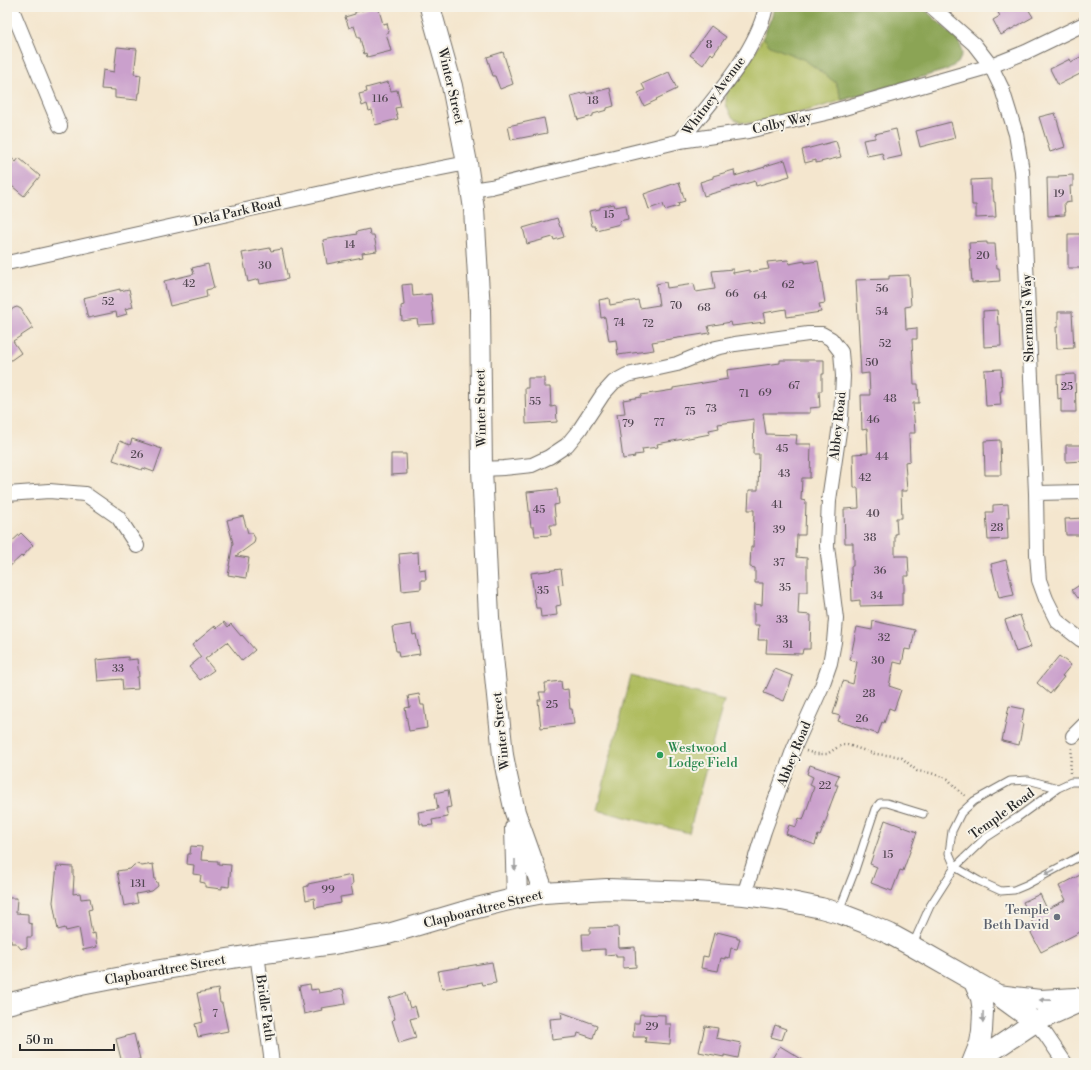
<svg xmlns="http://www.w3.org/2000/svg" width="1091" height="1070" font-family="'Libre Bodoni',serif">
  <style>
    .green { fill: #afbc5e; stroke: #6d7444 }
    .forest { fill: #8ba455; stroke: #5b6840 }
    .building { fill: #caa0cc }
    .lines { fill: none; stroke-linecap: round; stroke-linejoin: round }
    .lane-casing { stroke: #716c64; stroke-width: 9 }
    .street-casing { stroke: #716c64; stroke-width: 16 }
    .secondary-casing { stroke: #716c64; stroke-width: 22 }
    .path { stroke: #716c64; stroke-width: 2.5; stroke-dasharray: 1 3; stroke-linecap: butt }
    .lane { stroke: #fff; stroke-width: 7 }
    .street { stroke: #fff; stroke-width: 14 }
    .secondary { stroke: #fff; stroke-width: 20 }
    .oneway { fill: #a0a0a0 }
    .leisure-dot { fill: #2e9e5b; stroke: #f7f3e8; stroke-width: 1.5 }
    .worship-dot { fill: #6b7280; stroke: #f7f3e8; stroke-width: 1.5 }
    .labels { text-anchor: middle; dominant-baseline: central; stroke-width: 4; stroke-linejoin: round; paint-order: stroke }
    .number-label { font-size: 11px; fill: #534853 }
    .street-label { font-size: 13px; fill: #2b2b2b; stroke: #f7f3e8 }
    .leisure-label { font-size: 13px; fill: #27864d; stroke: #f7f3e8; text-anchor: start }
    .worship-label { font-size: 13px; fill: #5b616d; stroke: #f7f3e8; text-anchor: end }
  </style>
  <rect width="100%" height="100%" fill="#f7f3e8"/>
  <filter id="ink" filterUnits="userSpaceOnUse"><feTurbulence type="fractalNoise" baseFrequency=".025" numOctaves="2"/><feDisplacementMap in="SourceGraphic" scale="8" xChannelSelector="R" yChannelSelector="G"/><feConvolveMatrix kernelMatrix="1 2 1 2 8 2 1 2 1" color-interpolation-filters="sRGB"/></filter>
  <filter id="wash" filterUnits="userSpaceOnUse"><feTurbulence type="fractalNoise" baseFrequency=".012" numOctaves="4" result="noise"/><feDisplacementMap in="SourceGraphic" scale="16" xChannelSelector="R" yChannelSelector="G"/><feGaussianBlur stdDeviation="0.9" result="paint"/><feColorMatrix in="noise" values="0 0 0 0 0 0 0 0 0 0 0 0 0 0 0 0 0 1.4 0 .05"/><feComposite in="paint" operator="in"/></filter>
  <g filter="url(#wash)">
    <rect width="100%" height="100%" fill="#f4e6ce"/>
    <path class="green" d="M774,7H922L958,40L961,47L962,54L958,63L946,70L810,110L758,122L748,123L740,122L733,118L729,112L726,104V97L728,89L737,79L753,56L763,37L772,16Z
      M631,676L724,700L689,833L597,810Z"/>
    <path class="forest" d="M774,7H922L958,40L961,47L962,54L958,63L946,70L842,100L836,83L805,60L770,46L763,37L772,16Z"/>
    <g id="blocks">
      <path class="building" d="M373,7H378L383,24L387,23L389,32L386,33L391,51L367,57L366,53L364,54L360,38H358L354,26L349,28L345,17L355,14V12Z
        M995,7H1008L1010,11L1017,7H1027L1033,17L1001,35L993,20L1000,16Z
        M711,26L726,37L713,55L711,53L703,65L690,55Z
        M117,47L137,49L134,74L141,75L139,93H138L137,100L115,98V90L101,89L103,70L114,72Z
        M503,52L513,84L500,89L495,76H493L487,57Z
        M1084,55V72L1058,85L1050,69L1070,59L1071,62Z
        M669,72L677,89L656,99L657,100L644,106L638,93L645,90L642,84Z
        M388,82L391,91L397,90L401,107L395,108L398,119L375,125L372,110L369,111L367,104L362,106L359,94L367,92L366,88Z
        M610,88L614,106L607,108V110L593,114V116L578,120L571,96L586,92L587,94Z
        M1055,113L1065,147L1050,152L1039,117Z
        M544,118L547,133L511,140L508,126Z
        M951,122L955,138L920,147L916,131Z
        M896,129L902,156L884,160L882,153L867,156L863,140L875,138V134Z
        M836,141L841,157L816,163V160L805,163L802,150Z
        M7,154L16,162L19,158L40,176L24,196L7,182Z
        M785,160L790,176L756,186L755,181L704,196L700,182L713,178V176L734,170L735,176L765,167V166Z
        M1073,175V186H1070L1071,202L1064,203L1065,215L1048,216L1047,178H1058V176Z
        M991,179V191H993L994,202H995L996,217L976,218V205H972L971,180Z
        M679,182L685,201L678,203L679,206L665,210L663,204L649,209L644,194Z
        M614,204L615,207L626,205L628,219L619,221L620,224L596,230L595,226H592L589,211L600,209V207Z
        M557,218L560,227H561L564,237L554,240L553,237L527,244L523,228Z
        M369,229L370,235H374L377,251L362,253L363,257L327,264L323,240L357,234L356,232Z
        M1068,234H1083L1084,268H1068Z
        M987,242V244H995L997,268H999L1000,281L972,283L969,243Z
        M270,248L271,251L282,249L288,279L260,284L259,279L248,282L242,253Z
        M788,260L789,264L805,261V263L818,261L825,303L819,304L821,312L787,317L786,309L763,313L765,322L732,326L731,322L708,326L710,333L652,342L654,350L640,352L618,355L616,340L609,341L605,317L601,318L599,300L609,298L610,305L638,300L640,308L659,305L656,284L666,282L667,288L694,284L696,292L715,289L712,271L733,269V273L749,270V272L769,269L767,262Z
        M208,264L214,288L206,290L207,297L170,306L164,281L194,274L192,268Z
        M909,275L911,306L905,307L906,329L917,328V339H912L914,384H918L919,403H913L915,433H909L910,461L905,462L907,491H901L902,518H896L897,534H895V556H908L909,576H904V592H902V605L860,606V600L852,601L851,566H853V543H845L844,509L859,508L858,488H854L853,454L868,453L867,429L862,430L861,395H870L869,373L861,374L856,280L889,279V276Z
        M412,284L413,296L431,294L434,324L418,325L417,319L402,321L401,306L404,305L402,285Z
        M120,289V291L129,289L133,307L125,309L127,314L117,317L116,312L88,318L83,298Z
        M17,307L21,309L33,328L13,341L21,353L7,363V313L14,308Z
        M997,310L998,324H1000L1001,346L984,347L983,311Z
        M1058,312H1072L1074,348L1057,349L1056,327H1058Z
        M780,360H824V374H822V391H819L820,407L810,408V413H763L766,434L797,435L796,444H811L810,478H802L801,500L806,501L805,535H797L796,557L807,558V592H799L798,614L811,615L810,649H803L802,654L766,653L767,640H758L759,625H754V604L762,605L763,583H755V568L750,567L751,547H753L754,510H748L749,490H758L759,454H753L754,419L718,424L719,428L709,430L710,434L657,444L658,447L642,449L643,454L634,455L635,457L623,459L617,414L625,413L623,400L641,397V395L673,390V388L728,379L727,370L780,363Z
        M1001,369L1002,391H1000L1001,405L986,406L984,370Z
        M1075,374L1076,412H1061V398L1058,399L1057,375Z
        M528,378H544V387H550L551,407L556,406L557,422L526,424L525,388H528Z
        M132,439L162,449L154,472L143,468L142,470L113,460L120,441L130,445Z
        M1000,440L1001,475H985L984,441Z
        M1066,445H1084V461L1066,462Z
        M391,454H406L407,474L391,475Z
        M557,489L559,504L554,505L556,525H550L551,535L535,536L534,527H531L527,492Z
        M1008,504L1009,517H1007L1008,539L988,540L986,512H993V505Z
        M243,516L248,533H252L255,538L254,543L236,556L249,558L246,578L228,575L230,566H229L233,543L227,520Z
        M1084,518V535H1066L1065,519Z
        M21,533L33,545L22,557L21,556L7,569V546Z
        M418,552L419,570L425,569L426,580H421V589L402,591L399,554Z
        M1006,560L1014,595L999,598L991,564Z
        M561,569L563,584L558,585L561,605L556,606L557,615L541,617L540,608H536L531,573Z
        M1084,582V594L1078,598L1072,590Z
        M1020,615L1031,647L1016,652L1005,620Z
        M873,621L915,630L911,650L905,649L902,664L894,662L889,686L901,690L894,710L889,708L884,723L882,722L878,734L838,721L840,716L833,714L843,681L853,684L857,662L850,660L857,627L872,630Z
        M224,622L228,627L231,624L241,636L242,635L255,650L242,661L227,642L205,659L214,670L200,680L189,667L201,657L192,645L215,626L217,628Z
        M411,624L413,635L416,634L420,654L399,657L398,651H396L392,627Z
        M1059,656L1071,665L1062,676L1064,677L1050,694L1037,683Z
        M128,657V660L137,659L139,677H137L138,689L123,690L122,679L98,681L96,660Z
        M775,669L793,676L784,701L764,693Z
        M561,681L562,690L568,689L570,709H572L574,724L541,728L538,700H541L539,692H546L545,683Z
        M419,694L421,705H424L427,728L409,731L405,708L410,707L408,696Z
        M1009,706L1024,709L1021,723L1023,724L1019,745L1002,741Z
        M810,765L839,775L835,785H838L827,814L828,815L820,836L818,835L815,845L786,834L789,825L796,827L799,818L803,820L810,800V799L814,787L810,785L813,777L807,774Z
        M448,790L451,807L446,808L448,817L432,820L433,825L423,826V824H420L418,812L438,809L435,793Z
        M885,820L917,832L903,871L900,870L892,891L871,883L877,867L870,864Z
        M191,846L202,847L201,860L218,861V864L231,865L229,887L222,886V889L205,887V883L200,882L201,875L193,874L194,865L187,864L188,854H190Z
        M137,864L142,866L153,864L155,880L157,882L158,886L152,891L136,894L138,903L124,906L117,871L130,869L134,865Z
        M57,866L73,867V876H74L73,894L80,893L81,899L90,898L92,909L88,910L92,934L95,933L97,947L83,950L79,928L66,931L65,928L58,930L53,902Z
        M1084,873V930L1041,952L1029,929L1034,926L1023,902L1040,894L1047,909L1066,900L1059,886Z
        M352,875L353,884L351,885L353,895L340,897L341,903L315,908L314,898L306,900L304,887L308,886V884Z
        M7,898H17L16,913L28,914V923L32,924V937H27V947L21,949L16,943H11V940H7Z
        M618,927L619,948L635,947L636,967L623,968V957H616V954L605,955V949L583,950L582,934H590V928Z
        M717,932L737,937V939H740L737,949L731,948L729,958L725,957V959L721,958L718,971L701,968L703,956L708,957L714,933L717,934Z
        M492,962L496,983L483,985L482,982L442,989L438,971Z
        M310,984L311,990L318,989L319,993L343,989L346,1004L321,1008L322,1010L304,1014L299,986Z
        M218,989L220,1003H222L228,1031L198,1037L195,1024L203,1022L197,993Z
        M405,993L410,1008L415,1006L418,1017L410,1019L416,1038L399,1043L392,1020L395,1019L389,998Z
        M561,1012L597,1025L593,1038L578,1033L577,1037L552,1040L550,1019L562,1018Z
        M640,1014L665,1015V1024H671L670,1044L645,1042L646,1037H633L634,1023H639Z
        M775,1025L786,1029L782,1040L771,1037Z
        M705,1026L718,1028L716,1038L741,1043L738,1058L724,1055V1057L699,1052Z
        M134,1034L140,1059L137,1060V1063H122L116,1039Z
        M780,1046L808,1063H769Z"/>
    </g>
  </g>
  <g filter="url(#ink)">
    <use href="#blocks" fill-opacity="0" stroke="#716c64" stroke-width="1"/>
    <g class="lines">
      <defs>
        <path id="lane" d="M1058,788L1028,780L1010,781L974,801L961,813L952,831L949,853L955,867L979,881L1001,891L1014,890L1026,885L1084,854
          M839,911L855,870L875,809L880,803H887L923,814
          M913,944L930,906L955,867L984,839L1018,817L1058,788L1071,782H1084"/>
        <path id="street" d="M11,7L60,126
          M932,7L974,44L991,66L1002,89L1016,134L1022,171L1036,493L1037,554L1039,580L1046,599L1057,621L1080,639L1084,641
          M680,141C710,103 756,54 766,7
          M471,190L491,187L680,141L748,131L830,112L991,66L1026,52L1084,24
          M7,263L381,180L467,163
          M482,469L504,468L532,465L549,457L567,445L580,429L603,394L614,382L627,375L677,364L716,348L735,344L808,334H822L831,339L841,352L843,376L841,418L829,500L827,546L836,619L834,642L830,663L822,686L794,748L764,831L744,895
          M1036,493L1084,492
          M7,494L49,491L85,494L118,517L137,546
          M1073,736L1084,725
          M257,954L272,1063
          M1035,1022L1046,1035L1065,1063"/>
        <path id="secondary" d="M430,7L452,86L467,163L474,209L480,310L482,469L489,617L503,755L507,776L515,812L544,893
          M515,828L517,898
          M998,995L1040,1000L1076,998
          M7,1004L81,985L148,972L257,954L334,944L388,934L469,910L517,898L544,893L607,889L696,892L744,895L782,900L821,908L839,913L865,923L890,934L912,946L998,995L1035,1022
          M972,1063L980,1043L982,1031L983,1011L981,998L973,980
          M974,1063L1035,1022L1084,1000"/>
      </defs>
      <use href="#lane" class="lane-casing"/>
      <use href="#street" class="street-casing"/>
      <use href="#secondary" class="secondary-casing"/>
      <path class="path" d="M806,751L816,754H827L838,747L843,745H848L875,754L896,756L902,758L917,771L931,773L948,779L959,791L967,797
        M1070,773V769L1072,748"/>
      <use href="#lane" class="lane"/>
      <use href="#street" class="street"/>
      <use href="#secondary" class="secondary"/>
    </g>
    <defs><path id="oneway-solid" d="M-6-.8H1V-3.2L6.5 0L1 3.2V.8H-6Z"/></defs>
    <g class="oneway">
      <use href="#oneway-solid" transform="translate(515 865) rotate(90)"/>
      <use href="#oneway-solid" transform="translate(1050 872) rotate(152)"/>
      <use href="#oneway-solid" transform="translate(1045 1000) rotate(-179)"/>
      <use href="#oneway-solid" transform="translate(983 1017) rotate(91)"/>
    </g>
  </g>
  <circle class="leisure-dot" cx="660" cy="755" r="4"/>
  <circle class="worship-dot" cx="1057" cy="917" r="4"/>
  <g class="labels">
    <g class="number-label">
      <text x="709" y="45">8</text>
      <text x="380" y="99">116</text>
      <text x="593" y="101">18</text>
      <text x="1059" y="194">19</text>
      <text x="609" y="215">15</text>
      <text x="350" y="245">14</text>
      <text x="983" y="256">20</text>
      <text x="265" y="266">30</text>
      <text x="189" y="284">42</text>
      <text x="788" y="285">62</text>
      <text x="882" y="289">56</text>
      <text x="732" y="294">66</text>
      <text x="760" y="296">64</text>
      <text x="108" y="302">52</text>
      <text x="676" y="306">70</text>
      <text x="704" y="308">68</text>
      <text x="882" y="312">54</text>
      <text x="619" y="323">74</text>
      <text x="648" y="324">72</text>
      <text x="885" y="344">52</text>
      <text x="872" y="363">50</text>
      <text x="794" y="386">67</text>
      <text x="1067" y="387">25</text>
      <text x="765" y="393">69</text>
      <text x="744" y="394">71</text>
      <text x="890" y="399">48</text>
      <text x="535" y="402">55</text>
      <text x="711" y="409">73</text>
      <text x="690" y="412">75</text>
      <text x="873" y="420">46</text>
      <text x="659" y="423">77</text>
      <text x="628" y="424">79</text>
      <text x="782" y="449">45</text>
      <text x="137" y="455">26</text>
      <text x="882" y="457">44</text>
      <text x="784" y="474">43</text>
      <text x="865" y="478">42</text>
      <text x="777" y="505">41</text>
      <text x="539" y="510">45</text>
      <text x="873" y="514">40</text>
      <text x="997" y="528">28</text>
      <text x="779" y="530">39</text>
      <text x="870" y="538">38</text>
      <text x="779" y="563">37</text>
      <text x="880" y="571">36</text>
      <text x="785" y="588">35</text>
      <text x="543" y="591">35</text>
      <text x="877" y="596">34</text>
      <text x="782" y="620">33</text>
      <text x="884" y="638">32</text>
      <text x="788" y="645">31</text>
      <text x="878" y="661">30</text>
      <text x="118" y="669">33</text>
      <text x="869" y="694">28</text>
      <text x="552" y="705">25</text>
      <text x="862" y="719">26</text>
      <text x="825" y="786">22</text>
      <text x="888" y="855">15</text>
      <text x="138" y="884">131</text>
      <text x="328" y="890">99</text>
      <text x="215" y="1014">7</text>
      <text x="652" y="1027">29</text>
    </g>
    <g class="street-label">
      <text transform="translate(451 86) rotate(77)">Winter Street</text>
      <text transform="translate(714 96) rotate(-53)">Whitney Avenue</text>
      <text transform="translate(782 123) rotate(-13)">Colby Way</text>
      <text transform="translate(237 212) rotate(-13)">Dela Park Road</text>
      <text transform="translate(1028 318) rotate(-92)">Sherman's Way</text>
      <text transform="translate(481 408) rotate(-91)">Winter Street</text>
      <text transform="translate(838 426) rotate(-84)">Abbey Road</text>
      <text transform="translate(501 731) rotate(-96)">Winter Street</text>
      <text transform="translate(794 754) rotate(-68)">Abbey Road</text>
      <text transform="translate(1002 814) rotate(-36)">Temple Road</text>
      <text transform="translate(483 909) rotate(-14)">Clapboardtree Street</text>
      <text transform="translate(165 970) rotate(-10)">Clapboardtree Street</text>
      <text transform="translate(265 1008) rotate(82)">Bridle Path</text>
    </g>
    <g class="leisure-label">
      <text x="668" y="748">Westwood<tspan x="668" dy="15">Lodge Field</tspan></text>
    </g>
    <g class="worship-label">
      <text x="1049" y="910">Temple<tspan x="1049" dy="15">Beth David</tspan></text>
    </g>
  </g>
  <rect width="1091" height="1070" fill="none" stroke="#f7f3e8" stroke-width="24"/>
  <path d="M20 1044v6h94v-6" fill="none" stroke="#2b2b2b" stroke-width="2"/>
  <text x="26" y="1044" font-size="12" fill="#2b2b2b" stroke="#f7f3e8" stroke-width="3" paint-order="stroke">50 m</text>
</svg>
